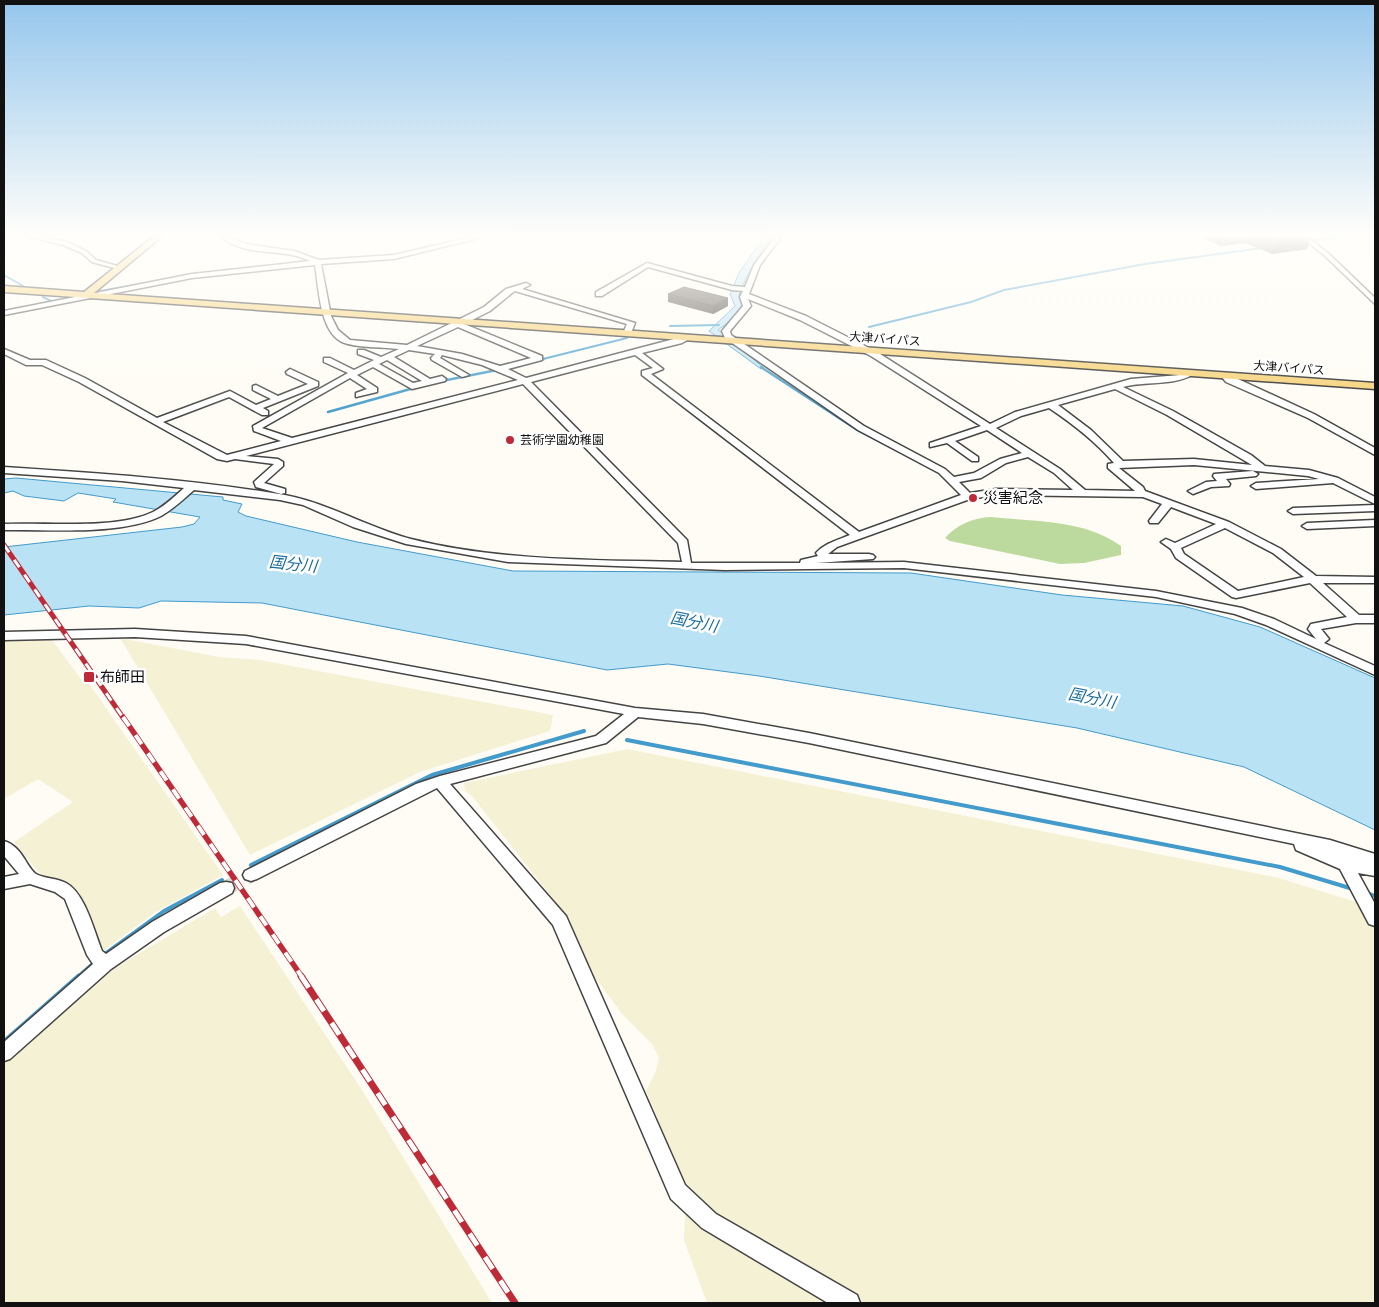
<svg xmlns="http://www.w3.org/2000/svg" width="1379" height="1307" font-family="'Times New Roman','Noto Sans JP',serif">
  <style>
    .farmland { fill: #f5f1d4 }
    .forest { fill: #bcda9d }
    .water { fill: #bae2f5; stroke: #429bcb }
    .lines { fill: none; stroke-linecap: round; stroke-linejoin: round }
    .stream-far3 { stroke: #429bcb; stroke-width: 2 }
    .stream-far2 { stroke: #429bcb; stroke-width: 2.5 }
    .stream-far1 { stroke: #429bcb; stroke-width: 4 }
    .stream { stroke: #429bcb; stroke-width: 5 }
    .minor-tunnel { stroke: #dbd9d3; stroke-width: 15; stroke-dasharray: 15 8; stroke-linecap: butt }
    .minor-casing { stroke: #444; stroke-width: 3 }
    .major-casing { stroke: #222; stroke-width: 3 }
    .minor { fill: #fff; fill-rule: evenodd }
    .major { fill: #f5ce6e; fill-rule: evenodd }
    .rail-far2-casing { stroke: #bf2a38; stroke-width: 5 }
    .rail-far1-casing { stroke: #bf2a38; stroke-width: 5.5 }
    .rail-casing { stroke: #bf2a38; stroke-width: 7 }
    .rail-far2 { stroke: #fff; stroke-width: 3; stroke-dasharray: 9; stroke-linecap: butt }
    .rail-far1 { stroke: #fff; stroke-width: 4; stroke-dasharray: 11; stroke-linecap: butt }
    .rail { stroke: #fff; stroke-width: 5; stroke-dasharray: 14; stroke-linecap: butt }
    .wall { fill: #4d4642 }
    .shaded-wall { fill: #3e3936 }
    .building { fill: #59514d; stroke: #3e3936 }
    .poi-dot { fill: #bf2a38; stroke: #fff; stroke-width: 2 }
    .labels { text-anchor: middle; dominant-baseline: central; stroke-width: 5; stroke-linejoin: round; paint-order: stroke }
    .far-street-label { font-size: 12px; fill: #111; stroke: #fff }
    .far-poi-label { font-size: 12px; fill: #111; stroke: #fff; text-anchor: start }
    .poi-label { font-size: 15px; fill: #111; stroke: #fff; text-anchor: start }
    .water-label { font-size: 16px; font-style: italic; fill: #1a6da2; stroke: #fff }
  </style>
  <rect width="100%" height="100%" fill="#fffcf5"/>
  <path class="farmland" d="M120,638L219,657L260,660L553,715L550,731L420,772L250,855Z
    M4,640H52L81,679L85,678L223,875L154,913L103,951L98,949L76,891L38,872L14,842L73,802L38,779L4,799Z
    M627,749L1279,878L1375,908V1303H707L684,1240L686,1188L646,1091L656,1071L659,1058L652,1044L622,1014L591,972L569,919L471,795L465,791L464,783Z
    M240,906L364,1093L492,1303H4V1063L93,981L215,908L221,917Z"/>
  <path class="forest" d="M991,517C1035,522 1084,519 1121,546V555L1084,563L1060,564L950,541L945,538C958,524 972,518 991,517Z"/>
  <path class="water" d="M761,237H773C759,255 747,273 739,295L743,304L730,321L718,330L764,368L761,369L709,331L735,306L730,294L740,271L761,242Z
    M16,478L223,497V500L242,504L238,512L246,516L357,542L513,571L911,573L1062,595L1183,606L1260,627L1375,678V830L1244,767L1077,728L759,676L668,664L607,670L262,603L161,601L139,608L89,606L4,615V547L182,527L194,524L200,517L113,502L116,499L78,493L64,501L24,496L13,491L4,493V479Z"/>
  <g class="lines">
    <path class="stream-far3" d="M465,238L473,237
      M1310,241L1344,237
      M4,275L23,286
      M100,291L163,280
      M43,297L51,301
      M670,326L719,325
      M869,327L971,302L1004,290L1145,264L1262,248
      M539,360L627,338"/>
    <path class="stream-far2" d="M539,360L544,359
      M761,367L859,431L894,449
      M442,381L497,370
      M328,412L414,388"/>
    <path class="stream-far1" d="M627,740L1280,867L1353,889
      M251,865L432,775L584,731
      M1367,893L1375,896
      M102,956L164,911L222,880
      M78,977L96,961"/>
    <path class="stream" d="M4,1042L79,976"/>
    <path class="minor-tunnel" d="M226,888L251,875"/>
    <defs>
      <path id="minor" d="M30,237H41L67,242L86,251L96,260L121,267L118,269L92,262L82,253L63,245Z
        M222,237H229L246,244L294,251L319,260L394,255L471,237H480L479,238L394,259L321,264L331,316L338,330L350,340L407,345L484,307L506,289L526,283L530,285L522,289L635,323L631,333L627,335L623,333L627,324L515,291L512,293L490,311L464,324L542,356V360L508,369L526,378L689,335V339L682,343L642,353L663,369L651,374L859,532L961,495L939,473L858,430L725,338L722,331L743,306L740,297L743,291L732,290L648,267L602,296H596V292L647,263L732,286L745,287L754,265L775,237H781L760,265L749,294L806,316L877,352L990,424L1015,412L1131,379L1180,375L1186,371H1192V375C1172,386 1145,381 1123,387L1173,411L1251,455L1265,466L1309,470L1338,478L1375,497V504L1333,483L1256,489L1251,486L1256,483L1319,479L1308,476L1194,465L1119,468L1143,487L1145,491L1229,522L1281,549L1316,576L1375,577V583H1323L1359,615H1375V623H1356L1321,629L1329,639L1324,643L1375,666V675L1266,625L1235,614L1156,597L904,568L725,570L508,562L406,544L353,527L303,505L280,500L194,490C184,499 173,509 161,516C120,536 49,529 4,530V524C47,522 115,530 153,512C165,506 174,497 184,488L122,481L4,473V467C96,473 188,479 279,494C325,501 366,527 411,539C498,561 593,560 682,562L678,543L523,384L246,456L278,459L283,462V466L264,483L285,489V493L281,494L256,487L254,482L274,464L235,459L227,461L217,459L79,382L42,365H26L4,354V349L30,360H46L85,378L157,418L230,391L256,405L271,399L253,390V386L256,385L278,396L308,384L287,374L286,372L290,369L318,382V386L263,408L268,411V415H262L229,397L163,422L227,455L281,441L254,431L253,426L348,373L324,362V358H330L354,370L374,360L358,354V350H364L381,357L399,349C382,347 364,348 348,344C319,338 319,287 315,265L192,278L4,315V311L192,274L310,261C283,247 245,258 222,237ZM748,299L800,320L871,356L981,426L930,443V447L947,443L972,461H978V457L955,441L987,430L1022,453L1000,459L974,473L954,477L945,469L864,426L731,335L730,331L751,306ZM458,327L531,358L500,366L462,354L417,346ZM409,350L435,354L431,358L432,360L462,377L469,375L440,358L442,355L482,365L518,380L292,438L262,428L350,378L367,389L356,393V397L377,392V388L357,375L373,367L412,389L445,381L446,379L442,376L430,379L394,357ZM635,355L653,368L642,371V375L850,535C838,540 825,543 816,553L818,556L801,560L800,563H691L687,540L531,382ZM387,360L422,381L413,383L379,364ZM1115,389L1167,415L1252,465L1194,459L1123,461L1091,430L1058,405ZM1049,408C1073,424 1095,441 1114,463L1108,464V468L1135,491L1085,490L1060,469L996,428L1021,416ZM1028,457L1054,473L1073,490L996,489L970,493L959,482L981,478L1006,463ZM996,495L1143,497L1162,504L1149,521L1150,523H1158L1171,507L1216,524L1175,543L1166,539L1161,542L1171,549L1176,558L1232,597L1236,598L1310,583L1347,617L1311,624L1308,629L1316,639L1274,619L1242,608L1156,591L904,562L816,563L873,559L875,557L873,555L869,554H828L837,547L970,499ZM1225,528L1273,553L1304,577L1238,591L1184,554L1181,548Z
        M1301,237H1307L1328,253L1375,298V304L1324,255Z
        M1225,373L1314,414L1375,448V455L1308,418L1226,382L1221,376Z
        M1253,471L1258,474L1256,476L1226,479L1230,484L1229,486L1211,487L1193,494L1188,491L1206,482L1217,481L1213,476L1214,474Z
        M1375,505V511L1293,514L1288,511L1293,508Z
        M1375,520V526L1307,529L1302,526L1307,523Z
        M135,629L246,636L635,708L703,714L809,733L1330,840L1375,854V876L1358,873L1375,904V926L1369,924L1340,869L1296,850L1294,844L809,743L703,724L638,717L606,743L450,784L566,916L685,1185L716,1214L857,1295L860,1303H828L702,1228L671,1199L553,925L437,788L257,879L251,881L245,879L243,875L245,871L416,784L440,776L596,736L624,714L246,644L135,637L4,640V632Z
        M4,841C23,847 26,867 36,874C45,879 57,878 66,883C85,893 94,931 102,951L106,954L152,922L220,883L226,882L232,883L234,888L232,893L164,932L111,969L10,1059L4,1061V1042L93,964L87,955L65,899L55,892L30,884L4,889V877L19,874L4,856Z"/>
      <path id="major" d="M153,237H161L94,293L1375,383V389L4,292V286L84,292Z"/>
    </defs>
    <use href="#minor" class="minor-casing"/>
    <use href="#major" class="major-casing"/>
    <use href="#minor" class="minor"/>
    <use href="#major" class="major"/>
    <defs>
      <path id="rail-far2" d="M4,545L124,719"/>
      <path id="rail-far1" d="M123,717L302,977"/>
      <path id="rail" d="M301,976L515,1303"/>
    </defs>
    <use href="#rail-far2" class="rail-far2-casing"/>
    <use href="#rail-far1" class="rail-far1-casing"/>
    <use href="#rail" class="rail-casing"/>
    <use href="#rail-far2" class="rail-far2"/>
    <use href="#rail-far1" class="rail-far1"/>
    <use href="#rail" class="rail"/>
  </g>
  <path class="wall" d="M1206,237H1311L1307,249L1272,254L1245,243L1221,246L1205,239Z
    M668,294L728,298V306L713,314L668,302Z"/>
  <path class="shaded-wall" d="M1224,237H1247L1245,243L1221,246Z
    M1306,237H1311L1307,249L1272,254L1277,241Z
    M728,298V306L713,314V306Z"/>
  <path class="building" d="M1266,237H1306L1277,241Z
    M684,287L728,298L713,306L668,294Z"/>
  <linearGradient id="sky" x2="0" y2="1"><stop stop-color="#95c6ed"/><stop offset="0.56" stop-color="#fffefa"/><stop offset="1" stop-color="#fffefa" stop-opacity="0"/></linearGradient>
  <rect width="1379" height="420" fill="url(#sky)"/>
  <g class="poi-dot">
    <circle cx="510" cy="440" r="5"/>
    <circle cx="973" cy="498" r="5"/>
    <rect x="83" y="671" width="12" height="12" rx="2.5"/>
  </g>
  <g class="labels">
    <g class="far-street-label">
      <text transform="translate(885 339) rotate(4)">大津バイパス</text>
      <text transform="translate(1289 368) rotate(4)">大津バイパス</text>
    </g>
    <g class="far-poi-label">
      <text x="520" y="440">芸術学園幼稚園</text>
    </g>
    <g class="poi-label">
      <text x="983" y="498">災害紀念</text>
      <text x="100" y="677">布師田</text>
    </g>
    <g class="water-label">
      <text transform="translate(293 564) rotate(6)">国分川</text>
      <text transform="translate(694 622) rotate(11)">国分川</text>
      <text transform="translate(1092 698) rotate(11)">国分川</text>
    </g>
  </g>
  <rect width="1379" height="1307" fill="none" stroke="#111111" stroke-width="10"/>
</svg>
